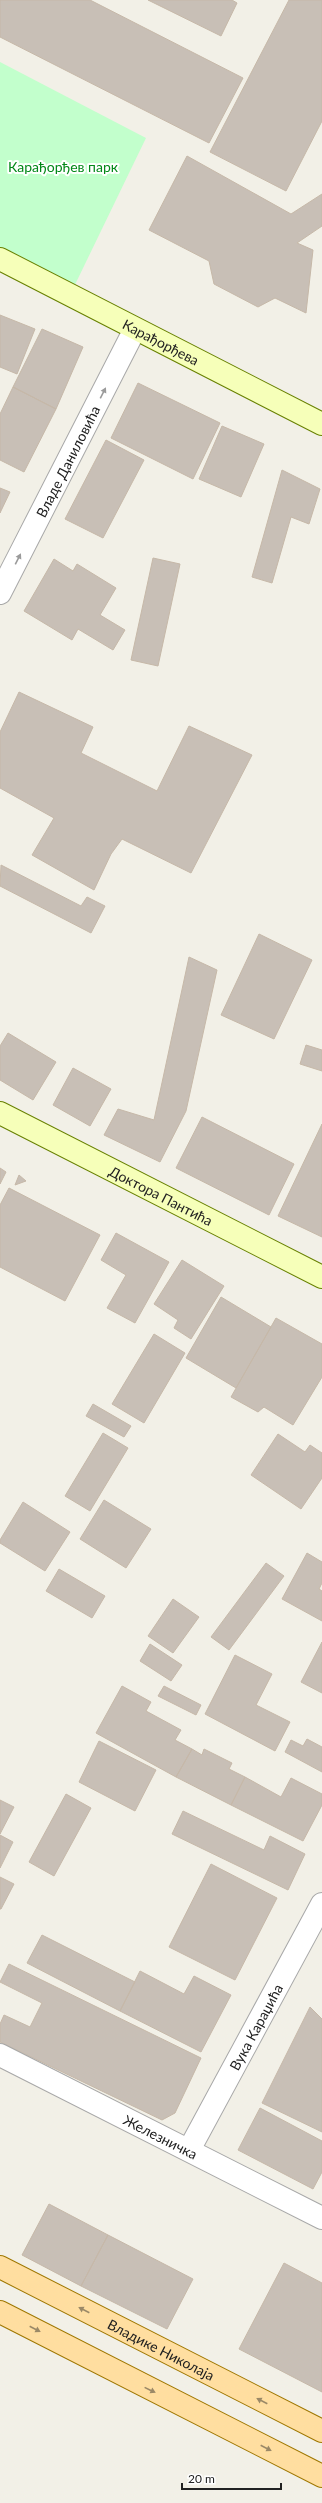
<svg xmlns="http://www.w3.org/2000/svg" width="322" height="2503" font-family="Lato,sans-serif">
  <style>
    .park { fill: #c2ffcc }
    .building { fill: #c8bfb6; stroke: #c6b8a8 }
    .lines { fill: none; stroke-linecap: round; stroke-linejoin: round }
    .street-casing { stroke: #a8a8a8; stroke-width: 24 }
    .secondary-casing { stroke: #688100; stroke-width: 24 }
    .primary-casing { stroke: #9f7700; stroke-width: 24 }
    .street { stroke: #fff; stroke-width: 22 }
    .secondary { stroke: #f6ffb9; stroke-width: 22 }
    .primary { stroke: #ffdea0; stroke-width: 22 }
    .oneway { fill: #9b9b9b }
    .oneway2 { fill: #9b8967 }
    .labels { text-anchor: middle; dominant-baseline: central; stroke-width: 4; stroke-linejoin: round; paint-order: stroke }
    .park-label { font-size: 14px; fill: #028818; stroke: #fff }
    .street-label { font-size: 14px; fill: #212121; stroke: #fff }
  </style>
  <rect width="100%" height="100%" fill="#f2f0e7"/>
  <path class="park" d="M0,62L146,138L70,295L0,260Z"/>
  <path class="building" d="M0,0H90L243,78L209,143L0,37Z
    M148,0H232L237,3L221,36Z
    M289,0H322V121L286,191L210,152Z
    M187,156L291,214L322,194V226L297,243L313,250L306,313L275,298L258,307L214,284L209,261L149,230Z
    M0,315L35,329L17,374L0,367Z
    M42,329L83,347L56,409L13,387Z
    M138,383L220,423L193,479L111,438Z
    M13,387L56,409L24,472L0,460V414Z
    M222,426L264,444L241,497L199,479Z
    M106,440L144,460L103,538L65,519Z
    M282,470L320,489L309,524L291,517L272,583L252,577Z
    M0,488L10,492L0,513Z
    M153,558L180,564L158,666L131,660Z
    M54,559L73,571L77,564L116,588L100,615L125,630L113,650L78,629L72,640L24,611Z
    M19,692L93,727L81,753L157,791L189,726L252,755L191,873L122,839L111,854L94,890L32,855L54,818L0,788V732Z
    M1,865L81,906L87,897L105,906L91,933L0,886Z
    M259,934L312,960L274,1039L221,1015Z
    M189,957L217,970L186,1111L160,1162L104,1135L118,1109L154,1120Z
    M8,1033L56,1062L33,1100L0,1080V1046Z
    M306,1045L322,1050V1071L300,1064Z
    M73,1068L111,1089L90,1126L53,1105Z
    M202,1117L294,1164L269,1215L176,1168Z
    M322,1124V1237L278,1216Z
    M0,1168L6,1172L0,1184Z
    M19,1175L26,1181L15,1185Z
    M9,1188L100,1235L65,1301L0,1267V1205Z
    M116,1233L169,1262L135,1323L107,1308L126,1275L101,1260Z
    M182,1260L224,1286L191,1339L174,1328L178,1320L154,1304Z
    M221,1297L271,1327L236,1388L186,1358Z
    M276,1318L322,1344V1377L293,1425L264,1407L258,1412L231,1397Z
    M154,1334L185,1353L144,1423L112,1404Z
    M93,1404L131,1426L124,1437L86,1416Z
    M103,1433L128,1448L90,1511L65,1496Z
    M278,1434L305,1452L310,1445L322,1453V1478L301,1509L251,1475Z
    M104,1500L151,1529L126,1568L80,1539Z
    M23,1502L70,1532L45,1571L0,1543V1540Z
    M307,1553L322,1562V1583L319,1589L322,1591V1621L282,1599Z
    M266,1563L284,1576L229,1650L211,1637Z
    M59,1569L105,1596L92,1618L46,1591Z
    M173,1599L199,1617L173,1653L148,1636Z
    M322,1642V1693L301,1682Z
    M150,1644L182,1665L171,1681L140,1661Z
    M235,1655L272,1674L256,1705L290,1722L275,1751L205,1714Z
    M122,1686L151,1702L146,1711L181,1730L175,1740L192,1749L176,1777L96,1733Z
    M164,1686L201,1705L196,1715L158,1696Z
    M307,1739L322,1747V1772L285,1752L291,1740L303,1746Z
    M99,1741L156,1770L135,1811L79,1782Z
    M192,1749L202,1755L204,1749L232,1763L229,1769L245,1777L231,1805L176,1777Z
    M245,1777L281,1797L291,1778L322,1794V1805L303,1841L231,1805Z
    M66,1794L91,1808L54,1876L29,1862Z
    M0,1800L14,1807L0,1834Z
    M183,1811L264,1850L270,1836L305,1854L288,1890L172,1834Z
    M0,1835L13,1842L0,1868Z
    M211,1864L277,1898L235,1980L169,1947Z
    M0,1877L14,1884L1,1909H0Z
    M42,1935L135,1982L120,2011L27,1963Z
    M9,1964L201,2058L175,2113L162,2120L0,2042V2024L4,2015L30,2027L42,2003L0,1982Z
    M140,1971L184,1994L194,1976L231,1995L201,2052L120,2011Z
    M310,2007L322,2019V2132L262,2103Z
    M260,2108L322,2141V2172L313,2189L238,2150Z
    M49,2204L108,2235L81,2286L22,2255Z
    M108,2235L193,2279L167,2329L81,2286Z
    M284,2263L322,2283V2392L239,2349Z"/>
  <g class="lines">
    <defs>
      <g id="street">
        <path id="s1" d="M0,593L135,329"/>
        <path id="s2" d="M0,2055L322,2218"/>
        <path id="s3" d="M189,2150L322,1904"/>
      </g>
      <g id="secondary">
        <path id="s4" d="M0,259L322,424"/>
        <path id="s5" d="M0,1113L322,1277"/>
      </g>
      <g id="primary">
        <path id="s6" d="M0,2267L322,2431"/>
        <path d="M0,2312L322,2476"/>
      </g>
    </defs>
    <use href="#street" class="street-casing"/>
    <use href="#secondary" class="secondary-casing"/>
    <use href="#primary" class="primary-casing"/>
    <use href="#street" class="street"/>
    <use href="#secondary" class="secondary"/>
    <use href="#primary" class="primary"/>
  </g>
  <defs><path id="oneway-solid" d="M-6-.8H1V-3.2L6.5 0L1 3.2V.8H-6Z"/></defs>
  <g class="oneway">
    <use href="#oneway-solid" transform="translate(103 393) rotate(-63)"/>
    <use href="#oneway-solid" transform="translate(18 559) rotate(-63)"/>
  </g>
  <g class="oneway2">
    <use href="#oneway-solid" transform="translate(84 2310) rotate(-153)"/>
    <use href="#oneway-solid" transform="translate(35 2329) rotate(27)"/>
    <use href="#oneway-solid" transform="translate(150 2390) rotate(26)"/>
    <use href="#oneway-solid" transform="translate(262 2401) rotate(-153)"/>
    <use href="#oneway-solid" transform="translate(266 2448) rotate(27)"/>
  </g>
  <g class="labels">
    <g class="park-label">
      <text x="63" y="166">Карађорђев парк</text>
    </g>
    <g class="street-label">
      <text stroke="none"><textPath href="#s4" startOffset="181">Карађорђева</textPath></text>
      <text stroke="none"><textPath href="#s1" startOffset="148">Владе Даниловића</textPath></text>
      <text stroke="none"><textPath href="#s5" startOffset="181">Доктора Пантића</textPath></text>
      <text stroke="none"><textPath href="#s3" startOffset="140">Вука Караџића</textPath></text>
      <text stroke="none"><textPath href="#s2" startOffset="180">Железничка</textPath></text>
      <text stroke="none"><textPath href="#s6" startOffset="181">Владике Николаја</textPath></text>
    </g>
  </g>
  <path d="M182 2483v6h99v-6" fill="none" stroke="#212121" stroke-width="2"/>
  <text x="188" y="2483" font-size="12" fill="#212121" stroke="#ffffff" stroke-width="3" paint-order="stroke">20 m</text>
</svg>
